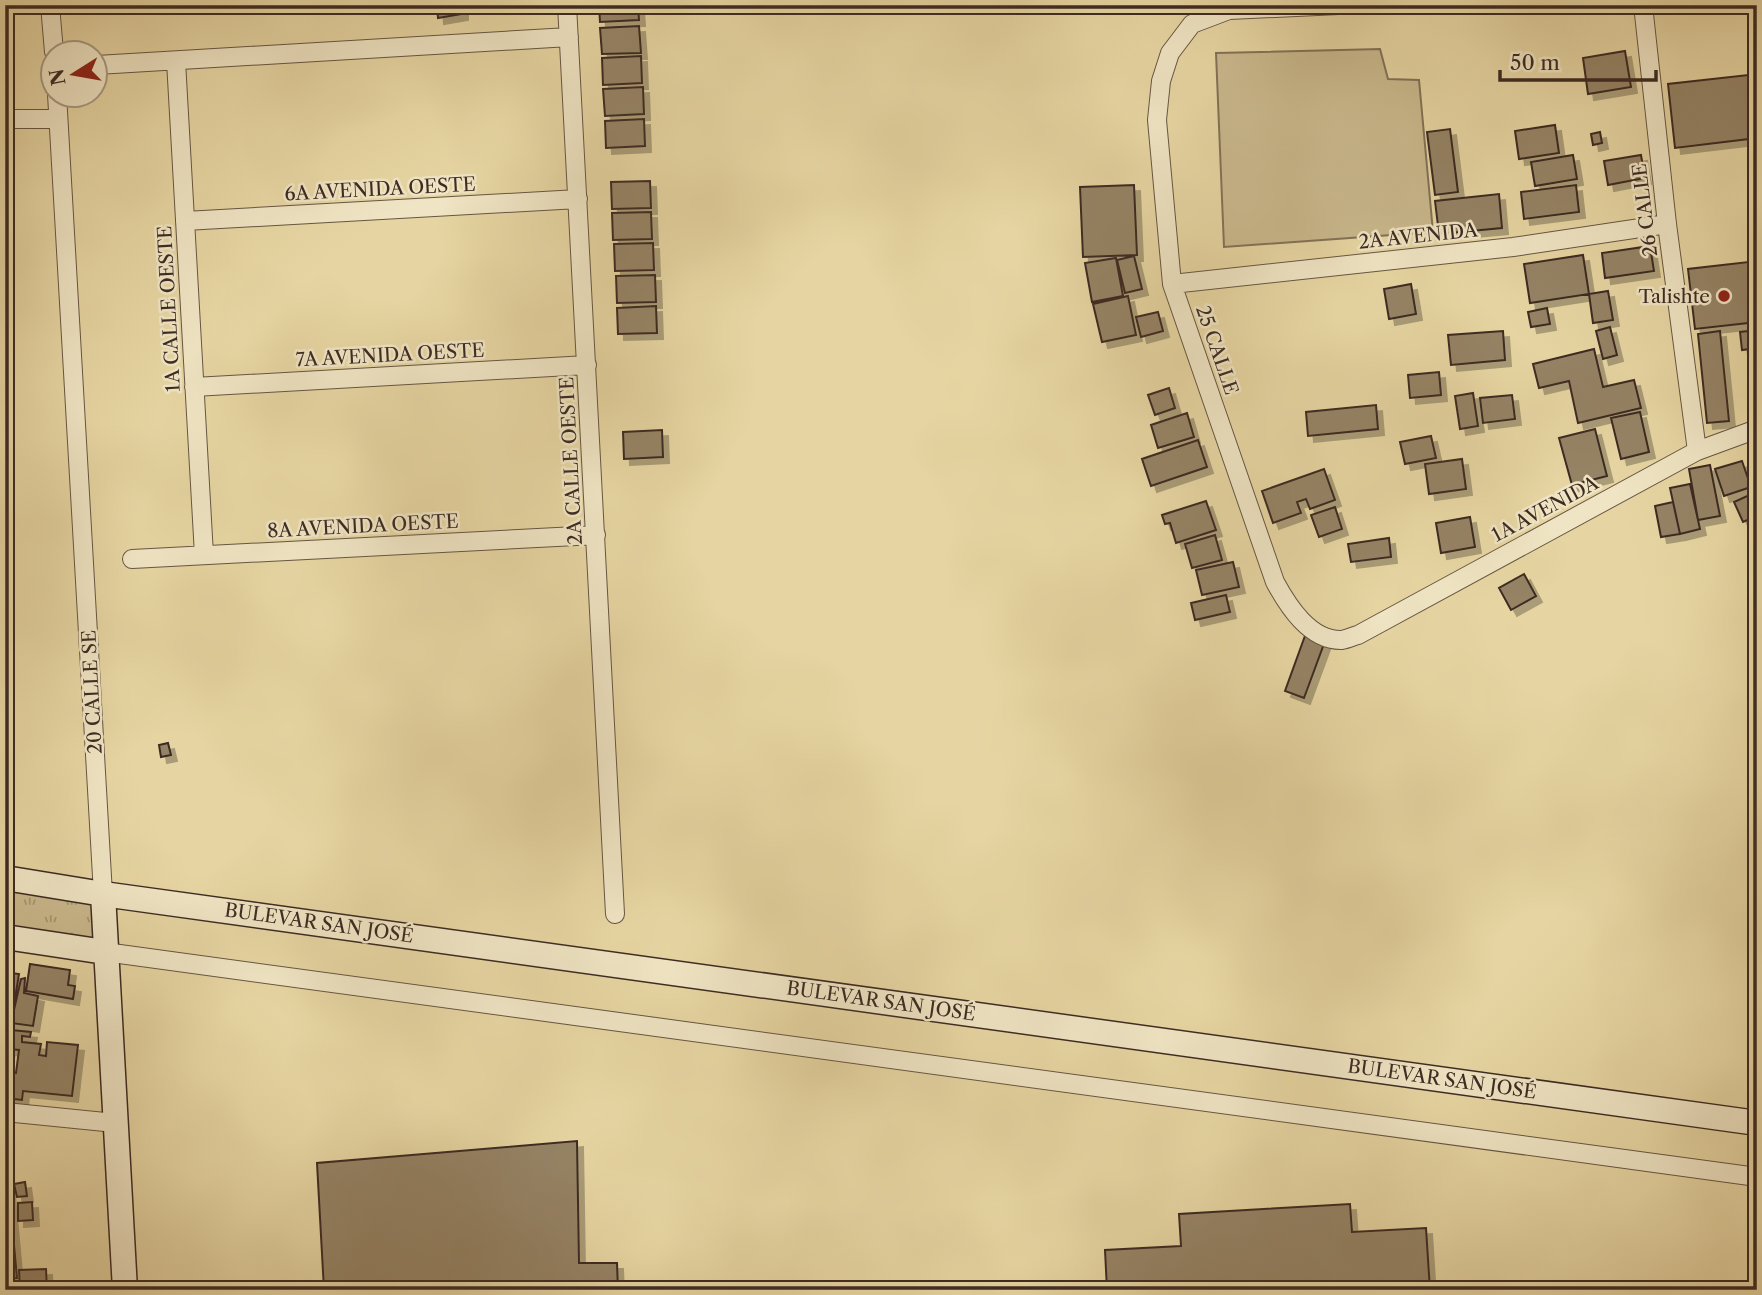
<svg xmlns="http://www.w3.org/2000/svg" width="1762" height="1295" font-family="'Libre Caslon Text',serif">
  <style>
    .grass { fill: url(#grass-tufts); stroke: #837258; stroke-width: 2 }
    .garden { fill: #c9b88c; stroke: #837258; stroke-width: 2 }
    .building { fill: #958365; stroke: #3d2b23; stroke-width: 2; filter: url(#shadow) }
    .lines { fill: none; stroke-linecap: round; stroke-linejoin: round }
    .street-casing { stroke: #675643; stroke-width: 20 }
    .secondary-casing { stroke: #3d2b23; stroke-width: 27 }
    .street { stroke: #efe4c3; stroke-width: 18 }
    .secondary { stroke: #efe4c3; stroke-width: 24 }
    .poi-dot { fill: #8f2418; stroke: #efe4c3; stroke-width: 2.5 }
    .labels { text-anchor: middle; dominant-baseline: central; stroke-width: 5; stroke-linejoin: round; paint-order: stroke }
    .street-label { font-size: 19px; fill: #3d2b23; stroke: #efe4c3 }
    .poi-label { font-size: 19px; fill: #3d2b23; stroke: #efe4c3; text-anchor: end }
  </style>
  <defs>
    <pattern id="grass-tufts" width="24" height="20" patternUnits="userSpaceOnUse" patternTransform="scale(1.75)"><rect width="24" height="20" fill="#c9b88c"/><path d="M3 7l-1-3M5 7V3M7 7l1-3M15 17l-1-3M17 17v-4M19 17l1-3" fill="none" stroke="#a49672"/></pattern>
    <filter id="shadow"><feDropShadow dx="6" dy="6" stdDeviation="0" flood-color="#0004"/></filter>
  </defs>
  <rect width="100%" height="100%" fill="#e6d5a2"/>
  <filter id="stains"><feTurbulence type="fractalNoise" baseFrequency=".00286" numOctaves="4"/><feColorMatrix values="0 0 0 0 .2 0 0 0 0 .09 0 0 0 0 .02 0 0 0 .5 -.17"/></filter>
  <radialGradient id="worn" r=".72"><stop offset=".6" stop-color="#630" stop-opacity="0"/><stop offset="1" stop-color="#630" stop-opacity=".3"/></radialGradient>
  <path class="grass" d="M5,875L101,895L103,951L5,929Z"/>
  <path class="garden" d="M1380,49L1388,79L1419,80L1433,232L1224,247L1216,53Z"/>
  <path class="building" d="M437,5H462V14L438,18Z
    M599,5H638L639,20L600,22Z
    M639,26L641,53L602,54L600,28Z
    M1625,51L1631,87L1588,94L1583,58Z
    M641,56L642,83L603,85L602,58Z
    M1757,74V138L1675,148L1668,84Z
    M643,87L644,114L605,116L603,89Z
    M644,119L645,146L606,148L605,121Z
    M1555,125L1559,153L1519,159L1515,131Z
    M1450,129L1458,192L1435,195L1427,132Z
    M1600,132L1602,143L1593,145L1591,134Z
    M1573,155L1577,179L1535,186L1531,162Z
    M1641,155L1645,178L1608,185L1604,161Z
    M650,181L651,208L612,209L611,182Z
    M1134,185L1137,255L1083,257L1080,187Z
    M1576,185L1579,212L1524,219L1521,192Z
    M1499,194L1502,228L1439,234L1435,201Z
    M651,212L652,239L613,240L612,213Z
    M653,243L654,270L615,271L614,244Z
    M1650,246L1654,271L1605,278L1602,253Z
    M1583,255L1589,294L1530,303L1524,264Z
    M1134,256L1142,289L1125,293L1117,260Z
    M1116,258L1123,296L1092,302L1085,263Z
    M1757,261V322L1695,329L1688,269Z
    M655,275L656,302L617,303L616,276Z
    M1411,284L1416,314L1389,319L1384,289Z
    M1608,291L1613,320L1593,323L1589,294Z
    M1128,296L1136,335L1102,342L1093,304Z
    M656,306L657,333L618,334L617,308Z
    M1547,308L1550,324L1531,327L1528,312Z
    M1158,312L1163,331L1141,337L1136,317Z
    M1610,327L1617,355L1603,359L1596,331Z
    M1757,330V348L1742,350L1740,332Z
    M1503,331L1505,360L1451,365L1448,335Z
    M1720,331L1729,421L1707,423L1698,334Z
    M1594,349L1603,387L1634,380L1641,408L1578,423L1569,381L1539,388L1533,364Z
    M1439,372L1441,395L1410,398L1408,375Z
    M1169,388L1175,408L1155,415L1148,395Z
    M1473,393L1478,426L1460,429L1455,396Z
    M1512,395L1515,419L1483,423L1480,398Z
    M1376,405L1378,429L1308,436L1306,412Z
    M1640,412L1649,452L1621,459L1611,418Z
    M1187,413L1194,437L1158,448L1151,425Z
    M1595,429L1607,476L1572,485L1559,438Z
    M662,430L663,457L624,459L623,432Z
    M1431,436L1436,458L1405,464L1400,442Z
    M1198,440L1207,467L1151,486L1142,459Z
    M1462,459L1466,489L1429,494L1425,464Z
    M1742,461L1751,487L1724,496L1715,469Z
    M1710,465L1720,516L1698,520L1689,469Z
    M1324,469L1335,500L1310,509L1306,499L1297,502L1301,513L1273,523L1262,491Z
    M1690,484L1700,529L1680,534L1670,488Z
    M1756,492L1757,516L1743,522L1734,502Z
    M1206,501L1216,530L1176,543L1170,523L1165,524L1162,515Z
    M1673,502L1680,534L1661,537L1655,506Z
    M1335,507L1342,529L1319,537L1311,515Z
    M1470,517L1475,547L1441,553L1436,523Z
    M1215,535L1222,560L1192,568L1185,544Z
    M1389,538L1391,557L1351,562L1348,544Z
    M1233,562L1239,587L1202,595L1196,570Z
    M1524,574L1536,596L1511,610L1499,588Z
    M1226,595L1230,612L1195,620L1191,603Z
    M1306,633L1325,641L1304,698L1285,691Z
    M168,743L171,755L161,757L159,745Z
    M30,964L70,970L68,985L75,986L73,999L26,991Z
    M5,972L19,974L11,1023L5,1022Z
    M25,978L24,993L38,996L33,1026L11,1023L21,979Z
    M11,1030L31,1032L30,1037L22,1036V1042L41,1044L39,1055L46,1056L47,1042L78,1045L72,1096L23,1091L22,1100L5,1098L6,1072L16,1073L19,1050L9,1049Z
    M5,1043L10,1044L5,1064Z
    M577,1141L579,1263H617L618,1290H324L317,1163Z
    M5,1178H8L17,1278L5,1279Z
    M25,1182L27,1196L17,1197L14,1184Z
    M32,1202L33,1220L18,1221V1203Z
    M1350,1204L1352,1232L1426,1228L1430,1290H1107L1105,1250L1181,1246L1179,1214Z
    M46,1269L47,1290H20L19,1270Z"/>
  <g class="lines">
    <defs>
      <path id="street" d="M50,5L54,52
        M567,5L615,914
        M1339,5L1229,10L1192,24L1170,53L1161,81L1157,120L1172,284L1275,582C1288,606 1310,641 1342,640C1347,639 1354,636 1358,635L1697,451L1757,429
        M1643,5L1667,224L1697,451
        M176,61L204,555
        M97,65L569,37
        M57,94L103,894
        M5,119H58
        M185,221L578,199
        M1172,284L1513,247L1667,224
        M194,387L587,365
        M132,559L596,535
        M105,952L1757,1177
        M5,1112L115,1123"/>
      <path id="secondary" d="M5,878L103,894L1757,1123
        M103,894L125,1290
        M5,937L105,952"/>
    </defs>
    <use href="#street" class="street-casing"/>
    <use href="#secondary" class="secondary-casing"/>
    <use href="#street" class="street"/>
    <use href="#secondary" class="secondary"/>
  </g>
  <circle class="poi-dot" cx="1724" cy="296" r="7"/>
  <g class="labels">
    <g class="street-label">
      <text transform="translate(380 189) rotate(-3)">6A AVENIDA OESTE</text>
      <text transform="translate(1645 210) rotate(-97)">26 CALLE</text>
      <text transform="translate(1418 236) rotate(-6)">2A AVENIDA</text>
      <text transform="translate(169 309) rotate(-93)">1A CALLE OESTE</text>
      <text transform="translate(1217 350) rotate(71)">25 CALLE</text>
      <text transform="translate(390 355) rotate(-3)">7A AVENIDA OESTE</text>
      <text transform="translate(571 461) rotate(-93)">2A CALLE OESTE</text>
      <text transform="translate(1545 509) rotate(-28)">1A AVENIDA</text>
      <text transform="translate(363 526) rotate(-3)">8A AVENIDA OESTE</text>
      <text transform="translate(92 692) rotate(-93)">20 CALLE SE</text>
      <text transform="translate(319 923) rotate(8)">BULEVAR SAN JOSÉ</text>
      <text transform="translate(881 1001) rotate(8)">BULEVAR SAN JOSÉ</text>
      <text transform="translate(1442 1079) rotate(8)">BULEVAR SAN JOSÉ</text>
    </g>
    <g class="poi-label">
      <text x="1710" y="296">Talishte</text>
    </g>
  </g>
  <rect width="1762" height="1295" fill="none" stroke="#e6d5a2" stroke-width="28"/>
  <rect x="7" y="7" width="1748" height="1281" fill="none" stroke="#3d2b23" stroke-width="3.5"/>
  <rect x="14" y="14" width="1734" height="1267" fill="none" stroke="#3d2b23" stroke-width="2"/>
  <g transform="translate(74 74) rotate(259)"><circle r="33" fill="#efe4c3" stroke="#a89a83" stroke-width="2"/>
  <path d="M0-5L12 26L0 18L-12 26Z" fill="#8f2418"/>
  <text y="-10" font-size="19" font-weight="bold" text-anchor="middle" fill="#3d2b23">N</text>
  </g>
  <path d="M1500 70v10h156v-10" fill="none" stroke="#3d2b23" stroke-width="3.5"/>
  <text x="1510" y="70" font-size="21" fill="#3d2b23" stroke="#efe4c3" stroke-width="5" paint-order="stroke">50 m</text>
  <rect width="100%" height="100%" filter="url(#stains)"/>
  <rect width="100%" height="100%" fill="url(#worn)"/>
</svg>
